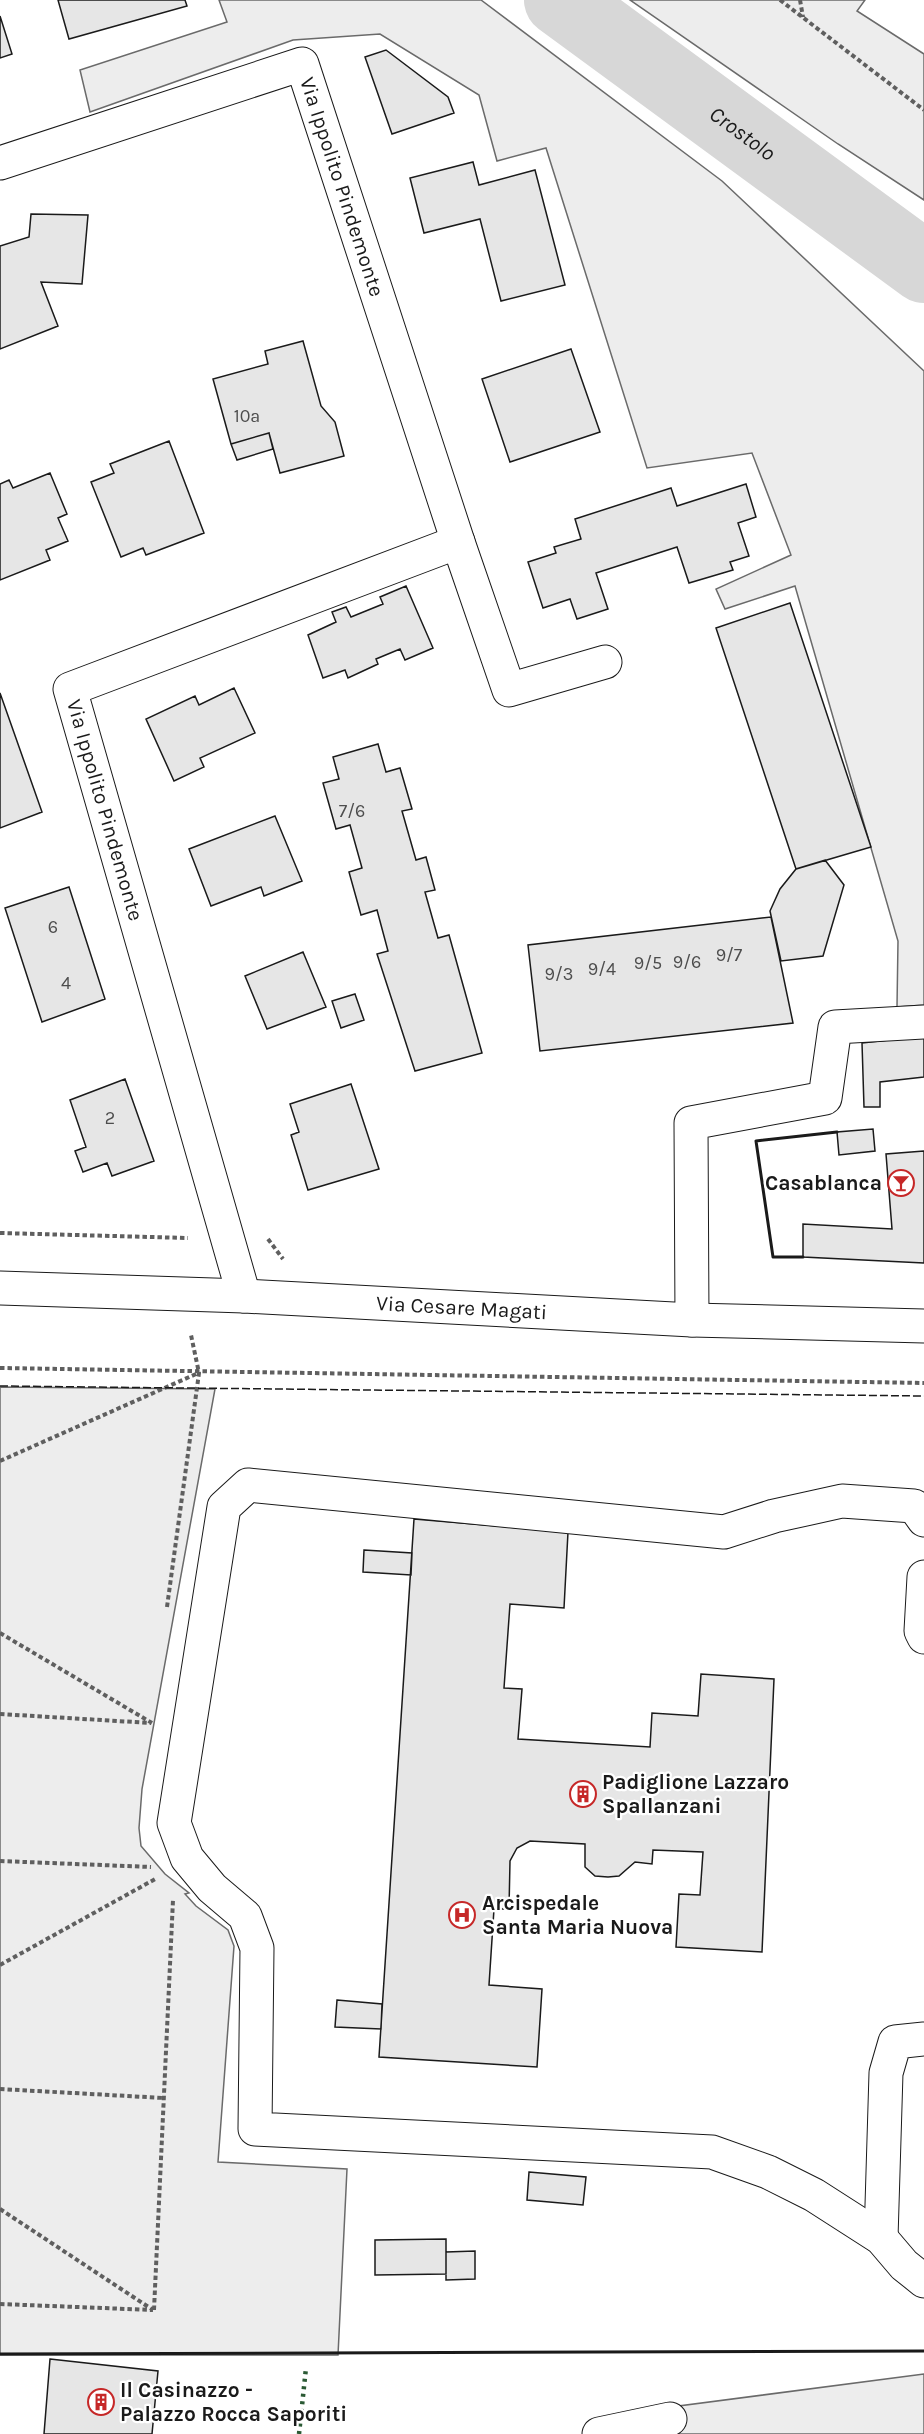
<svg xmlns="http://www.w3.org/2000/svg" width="924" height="2434" font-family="Karla,sans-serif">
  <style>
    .built { fill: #ededed; stroke: #6a6a6a; stroke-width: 1.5 }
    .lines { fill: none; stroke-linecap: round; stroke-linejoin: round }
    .river { stroke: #d7d7d7; stroke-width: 72 }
    .building { fill: #e6e6e6; stroke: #1a1a1a; stroke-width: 1.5 }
    .minor-casing { stroke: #1a1a1a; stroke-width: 35 }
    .path { stroke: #5f5f5f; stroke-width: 4; stroke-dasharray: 4.5 3; stroke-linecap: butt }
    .minor { stroke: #fff; stroke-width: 33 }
    .hedge { stroke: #2b5a34; stroke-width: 4.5; stroke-dasharray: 3 4.5; stroke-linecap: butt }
    .fence { stroke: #1a1a1a; stroke-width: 1.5; stroke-dasharray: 8 3; stroke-linecap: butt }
    .wall { stroke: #1a1a1a; stroke-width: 3 }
    .labels { text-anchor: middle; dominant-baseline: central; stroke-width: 4.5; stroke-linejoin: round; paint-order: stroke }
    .number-label { font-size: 18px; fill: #4d4d4d }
    .street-label { font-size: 21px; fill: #1a1a1a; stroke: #fff }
    .poi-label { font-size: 21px; font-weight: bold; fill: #1a1a1a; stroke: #fff; text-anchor: start }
    .water-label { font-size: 22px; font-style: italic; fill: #1a1a1a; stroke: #fff }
  </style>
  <rect width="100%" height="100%" fill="#fff"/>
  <path class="built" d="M219,0H481L722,181L924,371V1005L897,1007L898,941L795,586L725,609L716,589L791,555L752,453L647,468L546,148L497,161L479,95L380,34L293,40L90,112L80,70L227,22Z
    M630,0H865L857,11L924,54V200L838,144Z
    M0,1387L215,1389L142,1789L139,1828L141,1846L165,1874L189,1893L185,1894L196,1906L228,1930L234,1946L218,2162L347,2169L338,2355H0Z
    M924,2374V2434H668L671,2407Z"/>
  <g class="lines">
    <path class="river" id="s1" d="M560,0L924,267"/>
  </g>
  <path class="building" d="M58,0H185L187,6L69,39Z
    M0,16L12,54L0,58Z
    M386,50L448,97L454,113L392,134L365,57Z
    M473,162L479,185L535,170L565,285L501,301L480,219L424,233L410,178Z
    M31,214L88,215L82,284L41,282L58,326L0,349V246L29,237Z
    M303,341L321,406L335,422L344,456L280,473L269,433L231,444L213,379L268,364L265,351Z
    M571,349L600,432L510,462L482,379Z
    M269,433L273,449L237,460L231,444Z
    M169,441L204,533L146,555L143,548L121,557L91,482L114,473L110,464Z
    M50,473L67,514L58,518L68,541L46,550L50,560L0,580V484L9,480L13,488Z
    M746,484L756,517L738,523L749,556L730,562L733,570L689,583L677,547L596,573L608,609L577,619L570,599L543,608L528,562L556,553L554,547L581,539L575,519L671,488L677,506Z
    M406,586L433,648L405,660L400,649L376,659L378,664L348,678L345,670L323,678L308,635L336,622L332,612L346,607L351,617L383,604L380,597Z
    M790,603L871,847L796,869L716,628Z
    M234,688L255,733L200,758L204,767L174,781L146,719L195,696L199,705Z
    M0,693L42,812L0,828Z
    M378,744L386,772L400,768L412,809L402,811L416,860L426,857L435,890L425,892L438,938L449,935L482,1053L415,1071L377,954L388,951L377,910L361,915L349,872L362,868L350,825L336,829L323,783L339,779L333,757Z
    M275,816L302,881L264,896L261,887L211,906L189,849Z
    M825,860L844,885L823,956L781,961L770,911L780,889L796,869Z
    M69,887L105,999L42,1022L5,908Z
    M771,917L793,1023L540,1051L528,945Z
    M303,952L326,1007L267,1029L245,976Z
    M355,994L364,1020L341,1028L332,1001Z
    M924,1036V1077L880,1082V1107H864L862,1043Z
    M125,1079L154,1161L112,1176L107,1163L83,1172L75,1151L86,1147L70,1100Z
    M351,1084L379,1169L308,1190L291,1135L299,1132L290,1104Z
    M873,1129L875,1151L839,1155L837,1132Z
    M924,1151V1263L803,1257V1224L892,1229L886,1154Z
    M414,1519L568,1532L564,1608L510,1604L504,1688L522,1689L518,1739L650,1747L652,1713L698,1716L701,1674L774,1679L762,1952L676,1947L679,1894L700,1895L703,1852L653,1850L652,1864L635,1862L619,1876L608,1877L595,1876L585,1867V1844L530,1841L517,1848L510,1861L509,1909H494L489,1985L542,1989L537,2067L379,2057Z
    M364,1550L412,1553L411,1575L363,1572Z
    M337,2000L382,2004L381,2029L335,2027Z
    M529,2172L586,2177L583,2205L527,2200Z
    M446,2239V2274L375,2275V2240Z
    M475,2251V2279L446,2280V2252Z
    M50,2359L158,2371L152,2434H44Z"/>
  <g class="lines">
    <defs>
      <g id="minor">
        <path id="s2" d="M0,163L302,64L458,542L509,690L605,662"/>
        <path id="s3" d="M0,1288L244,1296L692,1320L924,1326"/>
        <path d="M244,1296L70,689L458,542"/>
        <path d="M692,1320L691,1123L825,1098L835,1027L924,1022"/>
        <path d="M924,1520L914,1506L842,1501L774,1516L724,1532L248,1485L224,1507L174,1823L187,1858L212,1888L245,1916L257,1948L255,2129L712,2152L768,2172L814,2195L881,2238L904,2265L924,2281"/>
        <path d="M924,1577L921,1631L924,1637"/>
        <path d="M881,2238L886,2073L895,2042L924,2039"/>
        <path d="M599,2434L670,2419"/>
      </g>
    </defs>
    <use href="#minor" class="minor-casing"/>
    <path class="path" d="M780,0L924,110
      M800,0L803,17
      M0,1233L188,1238
      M268,1239L283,1259
      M0,1368L924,1383
      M0,1461L196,1374
      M167,1607L199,1373L191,1335
      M0,1633L152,1723
      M0,1714L151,1723
      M0,1861L151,1867
      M0,1965L157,1878
      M0,2089L164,2098
      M0,2209L153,2310
      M0,2304L153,2310
      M154,2310L173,1900"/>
    <use href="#minor" class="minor"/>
    <path class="hedge" d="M299,2434L306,2368"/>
    <path class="fence" d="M0,1386L924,1396"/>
    <path class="wall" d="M803,1257H773L756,1141L837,1132
      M0,2354L924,2351"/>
  </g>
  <defs>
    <symbol id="bar-ring" viewBox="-11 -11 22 22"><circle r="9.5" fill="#fff" stroke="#c62828" stroke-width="1.5"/><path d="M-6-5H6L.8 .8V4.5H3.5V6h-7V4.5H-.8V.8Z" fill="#c62828"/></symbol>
    <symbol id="building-ring" viewBox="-11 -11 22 22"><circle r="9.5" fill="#fff" stroke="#c62828" stroke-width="1.5"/><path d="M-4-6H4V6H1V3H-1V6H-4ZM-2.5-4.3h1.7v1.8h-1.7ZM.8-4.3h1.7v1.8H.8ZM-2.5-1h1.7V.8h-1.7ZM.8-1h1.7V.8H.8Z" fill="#c62828"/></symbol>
    <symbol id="hospital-ring" viewBox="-11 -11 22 22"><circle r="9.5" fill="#fff" stroke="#c62828" stroke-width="1.5"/><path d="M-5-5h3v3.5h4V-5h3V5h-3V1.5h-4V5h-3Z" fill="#c62828"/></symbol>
  </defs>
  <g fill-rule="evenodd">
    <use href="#bar-ring" x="886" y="1168" width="30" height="30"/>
    <use href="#building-ring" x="568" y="1779" width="30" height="30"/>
    <use href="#hospital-ring" x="447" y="1900" width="30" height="30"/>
    <use href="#building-ring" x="86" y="2387" width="30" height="30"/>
  </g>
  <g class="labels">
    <g class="number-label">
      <text x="247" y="416">10a</text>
      <text x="352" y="811">7/6</text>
      <text x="53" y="927">6</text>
      <text x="729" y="955">9/7</text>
      <text x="687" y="962">9/6</text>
      <text x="648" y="963">9/5</text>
      <text x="602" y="969">9/4</text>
      <text x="559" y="974">9/3</text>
      <text x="66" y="983">4</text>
      <text x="110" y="1118">2</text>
    </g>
    <g class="street-label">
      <text stroke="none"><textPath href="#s2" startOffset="447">Via Ippolito Pindemonte</textPath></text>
      <text transform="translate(105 810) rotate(74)">Via Ippolito Pindemonte</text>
      <text stroke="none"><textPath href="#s3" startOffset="462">Via Cesare Magati</textPath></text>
    </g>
    <g class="poi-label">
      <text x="882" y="1183" text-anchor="end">Casablanca</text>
      <text x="602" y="1782">Padiglione Lazzaro<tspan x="602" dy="24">Spallanzani</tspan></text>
      <text x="482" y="1903">Arcispedale<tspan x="482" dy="24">Santa Maria Nuova</tspan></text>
      <text x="120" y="2390">Il Casinazzo -<tspan x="120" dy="24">Palazzo Rocca Saporiti</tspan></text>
    </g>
    <g class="water-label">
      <text stroke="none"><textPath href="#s1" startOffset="226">Crostolo</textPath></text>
    </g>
  </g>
</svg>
